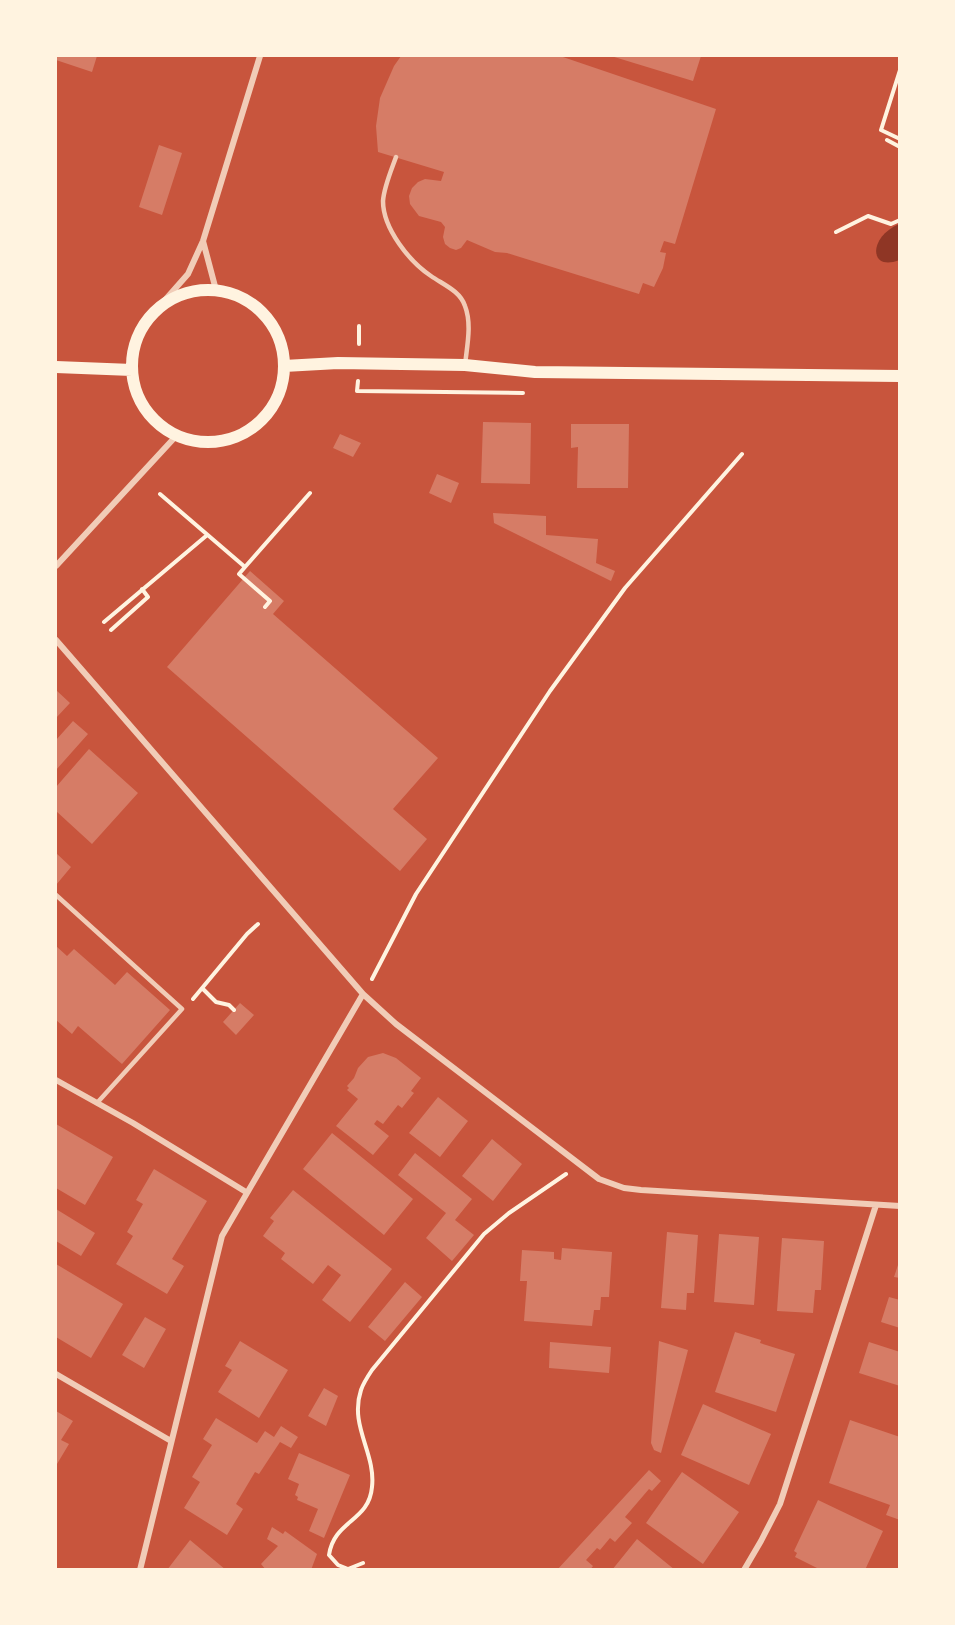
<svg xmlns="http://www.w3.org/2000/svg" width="955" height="1625" font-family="Roboto,sans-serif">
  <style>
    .water { fill: #8f3625 }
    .building { fill: #d67c66 }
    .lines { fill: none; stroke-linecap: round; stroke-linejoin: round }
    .path { stroke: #fff3e0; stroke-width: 4 }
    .service { stroke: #f1ccb7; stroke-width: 4.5 }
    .minor { stroke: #f1ccb7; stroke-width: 6 }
    .secondary { stroke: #fff3e0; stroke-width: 12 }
  </style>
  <rect width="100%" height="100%" fill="#c8553d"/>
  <path class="water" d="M899,224V260C870,272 867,238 899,224Z"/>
  <path class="building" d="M56,56H97L92,72L56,60Z
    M401,56H560L716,109L675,244L664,241L660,252L666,253L663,268L654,287L643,283L639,294L507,253L495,252L467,240L461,248L456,250L450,248L445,244L443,237L445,227L441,222L419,216L410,204L409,196L412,188L418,182L425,179L441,181L444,172L378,152L376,126L380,98L394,66Z
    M611,56H701L693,81Z
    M159,145L182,153L162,215L139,207Z
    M483,422L531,423L530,484L481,483Z
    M571,424H629L628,488H577L578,447L571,448Z
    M340,434L361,443L353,457L333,448Z
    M437,474L459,483L451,503L429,493Z
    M493,513L546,516V535L598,539L596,563L615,571L611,581L494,523Z
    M250,571L284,601L273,614L438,758L393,809L427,839L400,871L167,667Z
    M56,690L70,703L56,718Z
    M73,721L88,734L56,770V740Z
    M89,749L138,793L92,844L56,811V787Z
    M56,853L71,867L56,885Z
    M56,946L67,956L74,949L115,985L127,972L170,1010L122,1064L78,1026L72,1034L56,1020Z
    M240,1003L254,1015L236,1035L223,1022Z
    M383,1053L396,1058L421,1078L411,1091L414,1093L402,1108L398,1105L383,1124L377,1120L374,1124L389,1136L373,1155L336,1126L358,1099L347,1090L349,1088L347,1086L354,1078L358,1068L368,1057Z
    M438,1097L468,1121L440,1157L409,1133Z
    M56,1124L113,1157L85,1205L56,1188Z
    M332,1133L413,1199L384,1235L303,1169Z
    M492,1139L522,1164L493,1201L462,1176Z
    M415,1153L472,1199L455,1220L474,1235L452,1261L426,1238L446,1213L398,1175Z
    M154,1169L207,1201L172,1259L184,1266L167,1294L116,1264L133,1236L127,1232L143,1204L136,1200Z
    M293,1190L392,1269L350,1322L322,1300L341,1275L328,1265L313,1284L281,1259L285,1253L263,1236L274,1221L270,1218Z
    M56,1209L95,1233L81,1256L56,1241Z
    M667,1232L698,1235L694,1293H687L686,1310L661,1308Z
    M719,1234L759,1237L754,1305L714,1302Z
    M782,1238L824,1241L821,1290H815L813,1313L777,1311Z
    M562,1248L612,1252L609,1297H601L600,1310H594L592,1326L524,1321L527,1281H520L522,1250L554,1252V1259L561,1260Z
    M899,1262H900V1278L894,1277Z
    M56,1264L123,1304L91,1358L56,1337Z
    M405,1282L422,1297L385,1341L368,1327Z
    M889,1297L900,1300V1328L881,1322Z
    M145,1317L166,1329L144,1368L122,1355Z
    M735,1332L761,1340L760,1343L795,1354L776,1412L715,1392Z
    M240,1341L288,1370L259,1418L218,1392L232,1370L225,1366Z
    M659,1341L688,1350L661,1453L654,1450L651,1443Z
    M550,1342L611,1347L609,1373L549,1368Z
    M869,1342L900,1352V1386L859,1373Z
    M324,1388L338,1396L326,1426L308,1416Z
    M703,1404L771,1434L749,1485L681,1455Z
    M56,1411L73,1421L61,1440L69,1444L57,1464L56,1463Z
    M216,1418L257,1443L265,1431L274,1437L281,1426L298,1437L291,1448L280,1442L259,1474L255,1472L236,1504L243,1509L227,1535L184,1508L200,1482L192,1477L212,1445L203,1439Z
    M850,1420L900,1437V1520L886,1515L890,1505L829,1483Z
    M299,1453L350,1475L324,1538L309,1531L318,1509L297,1500L298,1497L295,1495L299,1484L288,1479Z
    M649,1470L661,1481L652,1491L649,1489L625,1517L632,1523L615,1542L610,1538L600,1550L597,1548L586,1560L593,1566L590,1570H557Z
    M682,1472L739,1512L703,1564L646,1523Z
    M818,1500L883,1531L865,1570H821L795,1557L797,1553L794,1551Z
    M272,1527L283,1534L285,1531L317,1554L311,1570H266L261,1564L278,1546L267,1539Z
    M637,1539L675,1570H612Z
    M190,1540L226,1570H167Z"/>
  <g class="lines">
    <path class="path" d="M900,70L881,130L900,139
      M887,140L900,147
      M836,232L868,216L891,224L900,220
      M359,344V326
      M358,381L357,391L523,393
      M160,494L245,567L310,493
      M245,567L239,574L270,601L265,607
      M104,622L206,536
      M111,630L148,597L142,589
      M372,979L416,894L550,691L625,588L742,454
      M203,989L216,1002L229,1005L234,1010
      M193,999L247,934L258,924
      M363,1563L348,1569L338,1565L329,1555C334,1520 369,1522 372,1487C376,1453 349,1426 361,1390C363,1384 368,1376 372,1370L484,1234L509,1213L566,1174"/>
    <path class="service" d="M396,157C391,171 384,187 383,201C383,229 410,262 431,276C444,285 460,291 465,306C472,324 467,346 465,365
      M56,895L182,1009L97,1103"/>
    <path class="minor" d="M203,241L216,290
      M158,308L188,274L203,241L260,56
      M56,566L177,435
      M56,640L363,994L396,1024L599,1179L624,1188L641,1190L900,1206
      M56,1080L133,1123L246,1192
      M56,1374L171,1441
      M140,1570L222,1236L363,994
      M744,1570L761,1541L780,1504L876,1205"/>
    <path class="secondary" d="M132 366a76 76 0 1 1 152 0a76 76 0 1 1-152 0Z
      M284,366L338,363L465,365L535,372L900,376
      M56,367L132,370"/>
  </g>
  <rect width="955" height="1625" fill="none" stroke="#fff3e0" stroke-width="114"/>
</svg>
